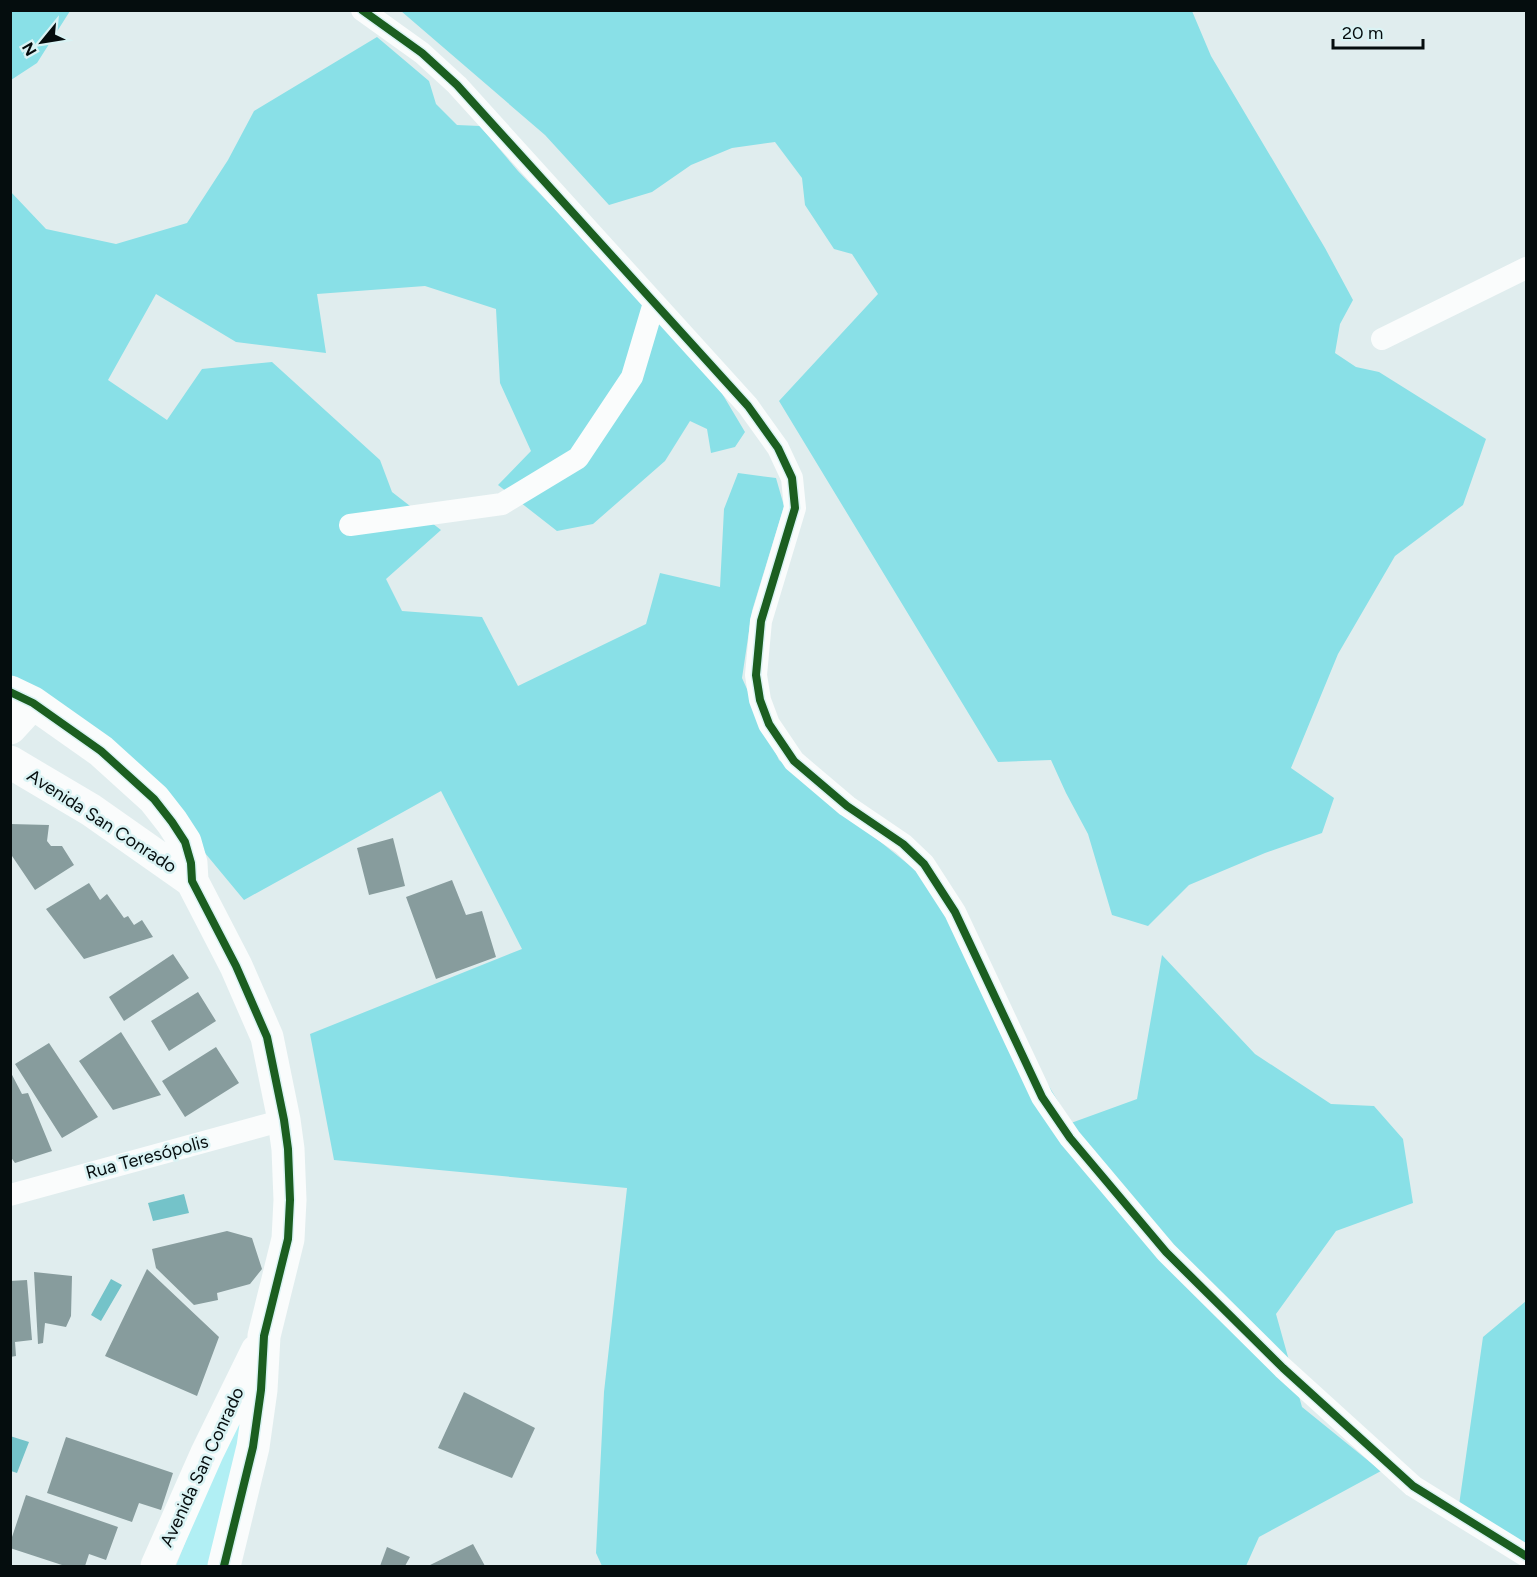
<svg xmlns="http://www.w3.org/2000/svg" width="1537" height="1577" font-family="Figtree,sans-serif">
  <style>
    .green { fill: #b1eff4 }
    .forest { fill: #89e0e7 }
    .water { fill: #74c3c9 }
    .building { fill: #879c9d }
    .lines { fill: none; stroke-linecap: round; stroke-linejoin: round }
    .street { stroke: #fafcfc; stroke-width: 22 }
    .secondary { stroke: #fafcfc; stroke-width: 33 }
    .cycleway-casing { stroke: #daf3f4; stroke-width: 11 }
    .cycleway { stroke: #1b5e20; stroke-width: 8 }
    .labels { text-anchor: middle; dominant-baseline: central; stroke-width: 5; stroke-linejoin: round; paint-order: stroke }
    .street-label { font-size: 18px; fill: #050d0e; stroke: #daf3f4 }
  </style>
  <rect width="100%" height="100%" fill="#e0edee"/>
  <path class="green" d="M239,1419L248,1446L208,1566H176L223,1445Z"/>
  <path class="forest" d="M11,10L70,11L37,63L11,80Z
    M401,11H1192L1211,56L1325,248L1353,300L1340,324L1335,353L1356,367L1379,372L1486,439L1463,505L1395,556L1338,654L1291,768L1334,798L1322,833L1265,853L1189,885L1148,926L1112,915L1088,834L1066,793L1051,760L998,762L779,401L878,294L852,254L834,249L805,205L802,178L775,142L732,148L691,165L652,192L609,205L545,135Z
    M377,37L429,81L436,104L457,125L480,126L518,171L600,256L717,385L745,432L735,447L711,453L707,429L690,421L665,461L593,524L557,531L498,485L531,451L500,383L496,309L425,286L317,294L326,353L236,342L156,294L108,380L167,420L202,369L272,362L380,460L392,492L441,530L386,579L402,611L482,617L518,686L646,624L660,573L720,587L724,509L738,473L776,478L784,506L752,611L742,678L779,760L924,877L1071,1123L1137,1099L1162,955L1255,1054L1331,1104L1374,1106L1403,1139L1413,1203L1336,1231L1276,1314L1302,1407L1381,1471L1259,1537L1246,1566H602L596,1553L604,1392L627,1188L334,1160L310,1034L522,949L441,791L244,900L161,800L11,693L10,191L46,229L116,244L187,223L228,160L254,111Z
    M1526,1301V1544L1459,1505L1483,1337Z"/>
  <path class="water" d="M184,1194L189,1213L153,1221L148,1203Z
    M111,1279L122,1285L101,1321L91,1315Z
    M10,1436L29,1442L17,1473L11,1471Z"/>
  <path class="building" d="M10,824L49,825L47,841L51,846H62L74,865L35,890L10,853Z
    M393,838L405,886L369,895L357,848Z
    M452,880L466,915L482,911L496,957L436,979L406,897Z
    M89,883L100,900L107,894L124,918L128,916L134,925L142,920L153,937L84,959L46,909Z
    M173,954L189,978L124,1021L109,997Z
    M198,992L216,1021L169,1051L151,1021Z
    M121,1032L161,1095L113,1110L79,1061Z
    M49,1043L98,1117L62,1138L15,1064Z
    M216,1047L239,1083L185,1117L162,1081Z
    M10,1071L22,1094L28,1093L52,1151L15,1163L10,1156Z
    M227,1231L252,1238L262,1269L250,1284L217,1293L218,1300L194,1305L156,1268L152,1249Z
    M147,1269L219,1337L197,1396L105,1356Z
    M34,1272L72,1276L71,1316L66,1327L45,1323L43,1343L38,1344Z
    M27,1280L32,1340L15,1342L16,1356L10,1357V1281Z
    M464,1392L535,1428L512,1478L438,1448Z
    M66,1437L173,1473L161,1510L139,1503L132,1522L47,1493Z
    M26,1495L118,1527L106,1560L89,1554L85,1566H65L10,1548V1543Z
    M473,1544L485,1566H428Z
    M387,1547L410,1557L405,1566H380Z"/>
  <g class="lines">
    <path class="street" d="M362,10L422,53L457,85L748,406L778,448L792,478L795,508L761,621L756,675L760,700L769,724L794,761L847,806L903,844L924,864L955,912L1042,1097L1070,1138L1166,1252L1283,1368L1413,1486L1526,1556
      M1382,339L1526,268
      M350,525L502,504L578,458L632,377L654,303
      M10,1195L284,1120"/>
    <path class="secondary" d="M10,692L33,703L101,751L154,799L172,822L185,842L191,863L192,881L236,966L267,1037L284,1120L288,1149L290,1200L288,1239L264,1336L261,1390L253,1447L224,1566
      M10,728L33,703
      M10,762L91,810L192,881
      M157,1566L207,1453L257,1351"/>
    <defs>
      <path id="cycleway" d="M362,10L422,53L457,85L748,406L778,448L792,478L795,508L761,621L756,675L760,700L769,724L794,761L847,806L903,844L924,864L955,912L1042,1097L1070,1138L1166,1252L1283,1368L1413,1486L1526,1556
        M10,692L33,703L101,751L154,799L172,822L185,842L191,863L192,881L236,966L267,1037L284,1120L288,1149L290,1200L288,1239L264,1336L261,1390L253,1447L224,1566"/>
    </defs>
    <use href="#cycleway" class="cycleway-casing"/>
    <use href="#cycleway" class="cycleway"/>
  </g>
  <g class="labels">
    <g class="street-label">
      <text transform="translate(102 821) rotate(33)">Avenida San Conrado</text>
      <text transform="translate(147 1157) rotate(-15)">Rua Teresópolis</text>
      <text transform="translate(202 1467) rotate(-65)">Avenida San Conrado</text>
    </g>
  </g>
  <rect width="1537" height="1577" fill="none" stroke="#050d0e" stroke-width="24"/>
  <g transform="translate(42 42) rotate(240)" stroke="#daf3f4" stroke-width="4.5" paint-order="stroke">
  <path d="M0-4.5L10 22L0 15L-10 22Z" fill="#050d0e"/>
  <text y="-9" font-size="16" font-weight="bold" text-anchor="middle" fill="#050d0e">N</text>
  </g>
  <path d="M1333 39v9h90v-9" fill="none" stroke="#050d0e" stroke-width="3"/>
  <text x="1342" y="39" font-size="18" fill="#050d0e" stroke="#daf3f4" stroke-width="4.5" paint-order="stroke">20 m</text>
</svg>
